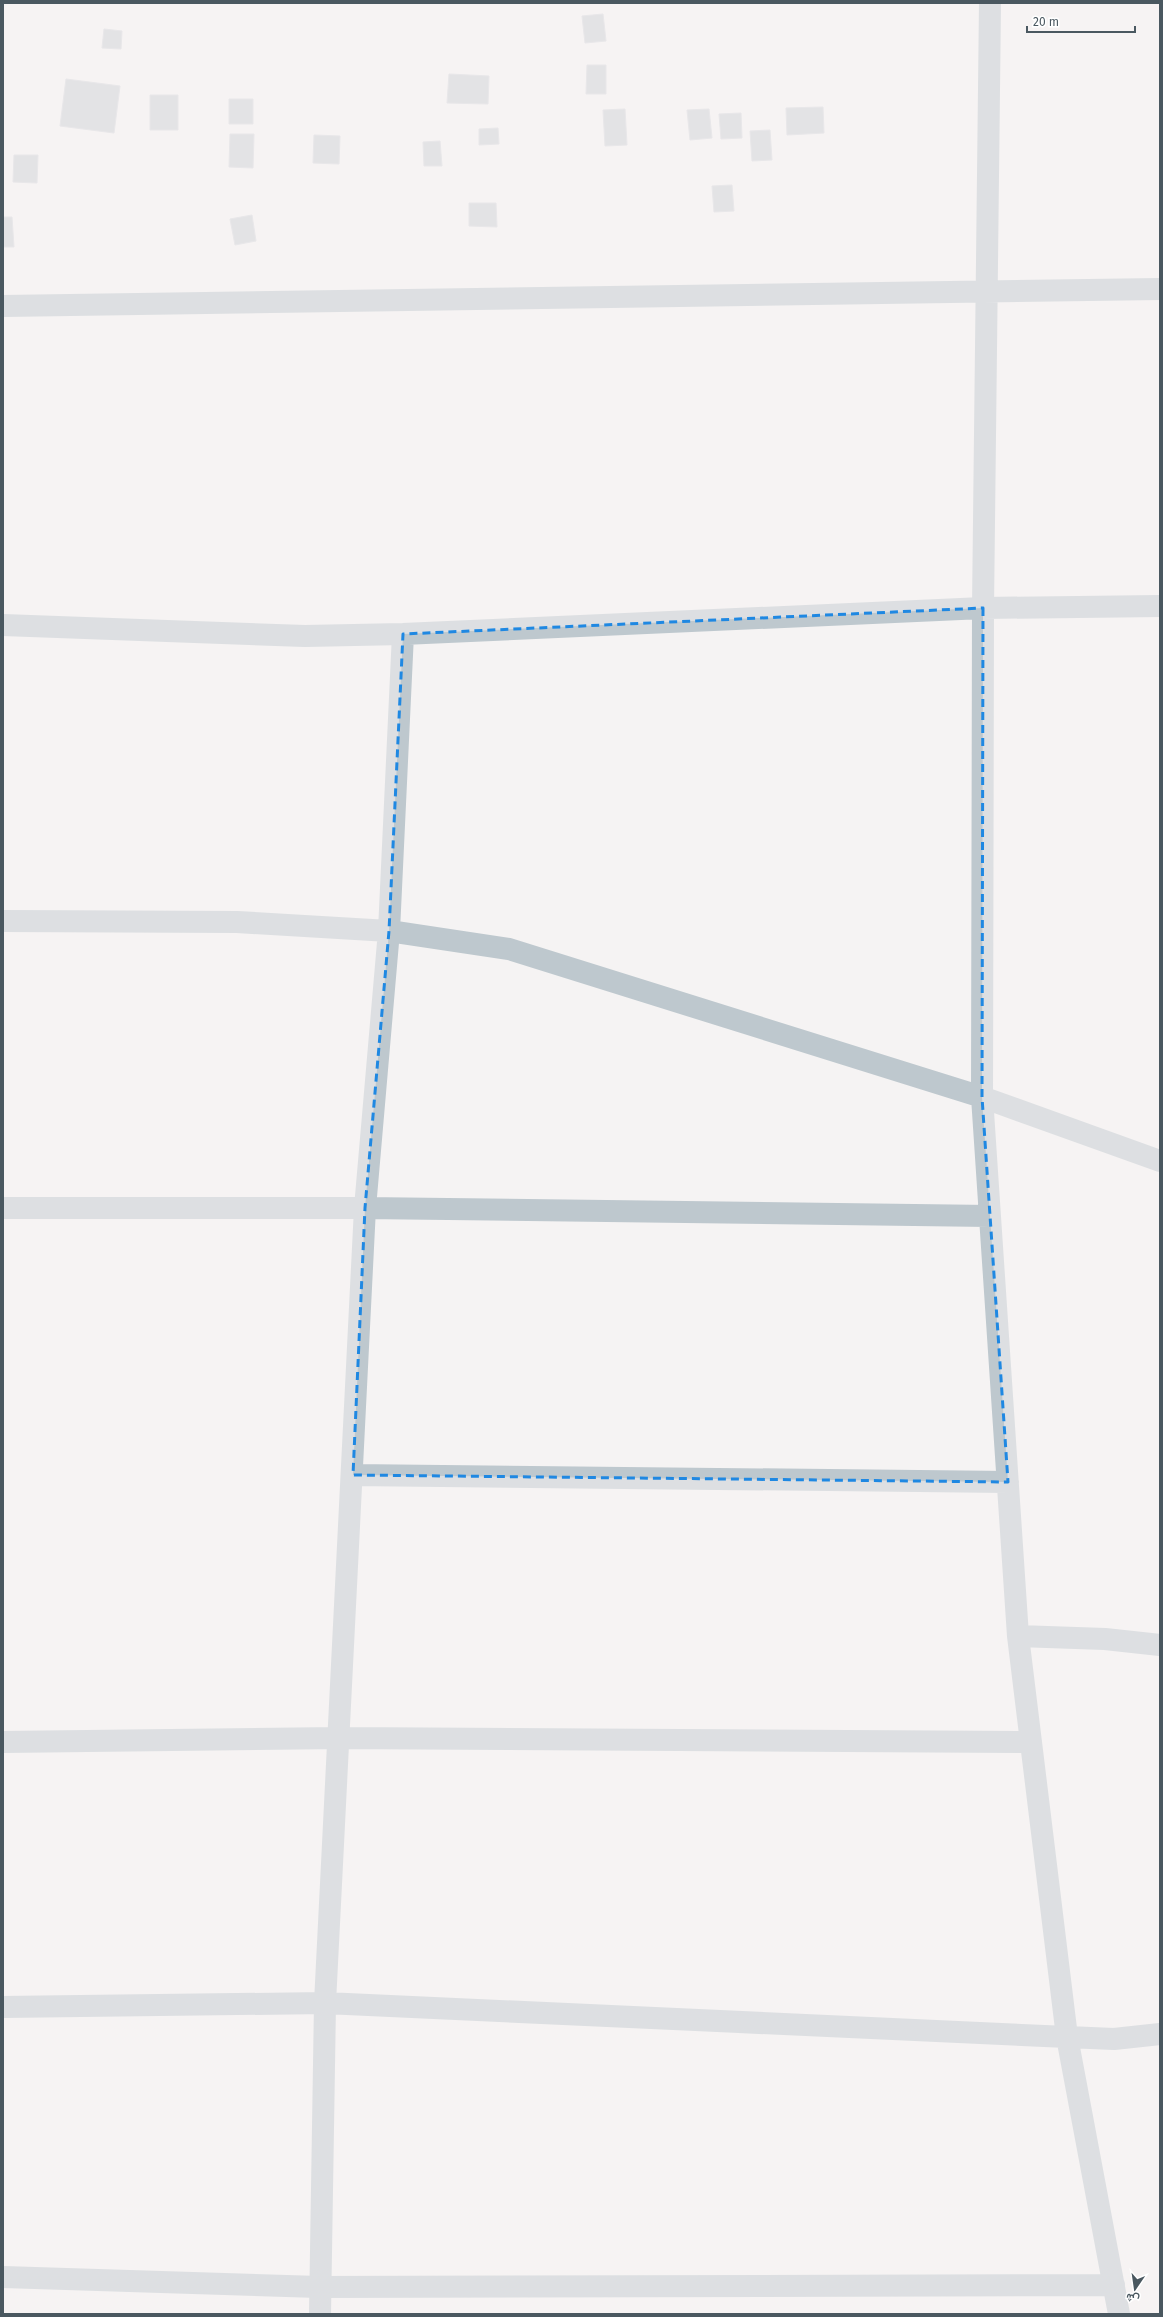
<svg xmlns="http://www.w3.org/2000/svg" width="1163" height="2317" font-family="'Fira Sans',Vazirmatn,sans-serif">
  <style>
    .building { fill: #cdd0d5; stroke: #d7d9de }
    .lines { fill: none; stroke-linecap: round; stroke-linejoin: round }
    .street { stroke: #bec8ce; stroke-width: 22 }
    .marked { fill: none; stroke: #1f88e2; stroke-width: 3; stroke-dasharray: 8 5; stroke-linejoin: round }
  </style>
  <rect width="100%" height="100%" fill="#f5f3f3"/>
  <path class="building" d="M603,14L606,41L585,43L582,16Z
    M104,29L122,31L121,49L102,48Z
    M587,65H606V94H586Z
    M449,74L489,76L488,104L447,103Z
    M66,79L120,86L114,133L60,126Z
    M150,95H178V130H150Z
    M229,99H253V124H229Z
    M823,107L824,133L787,135L786,108Z
    M625,109L627,145L605,146L603,110Z
    M709,109L712,138L690,140L687,110Z
    M741,113L742,138L721,139L719,114Z
    M498,128L499,144L479,145V129Z
    M770,130L772,160L752,161L750,131Z
    M230,134H254L253,168L229,167Z
    M314,135L340,136L339,164L313,163Z
    M440,141L442,166H424L423,142Z
    M14,155H38L37,183L13,182Z
    M732,185L734,211L714,212L712,186Z
    M469,203H496L497,227L469,226Z
    M252,215L256,241L235,245L230,219Z
    M3,217H12L14,247H3Z"/>
  <g class="lines">
    <path class="street" d="M990,3L983,608L982,1097L1018,1636L1067,2037L1119,2314
      M3,306L1160,289
      M3,625L305,636L403,634L983,608L1160,606
      M3,921L237,922L389,931L509,949L982,1097L1160,1161
      M3,1208H365L990,1216
      M353,1475L1008,1482
      M1018,1636L1105,1639L1160,1645
      M3,1742L339,1738L1031,1742
      M3,2007L325,2003L1067,2037L1114,2039L1160,2034
      M3,2277L319,2287L1114,2285
      M320,2314L325,2003L365,1208L389,931L403,634"/>
  </g>
  <path d="M0 0H1163V2317H0ZM983,608L982,1097L1008,1482L353,1475L365,1208L389,931L403,634Z" fill="#f5f3f3" fill-opacity=".55" fill-rule="evenodd"/>
  <path class="marked" d="M983,608L982,1097L1008,1482L353,1475L365,1208L389,931L403,634Z"/>
  <rect width="1163" height="2317" fill="none" stroke="#4a5860" stroke-width="8"/>
  <g transform="translate(1135 2289) rotate(193)" stroke="#ffffff" stroke-width="3" paint-order="stroke">
  <path d="M0-3L7 15L0 10L-7 15Z" fill="#4a5860"/>
  <text y="-6" font-size="11" font-weight="bold" text-anchor="middle" fill="#4a5860">ش</text>
  </g>
  <path d="M1027 26v6h108v-6" fill="none" stroke="#4a5860" stroke-width="2"/>
  <text x="1033" y="26" font-size="12" fill="#4a5860" stroke="#ffffff" stroke-width="3" paint-order="stroke">20 m</text>
</svg>
